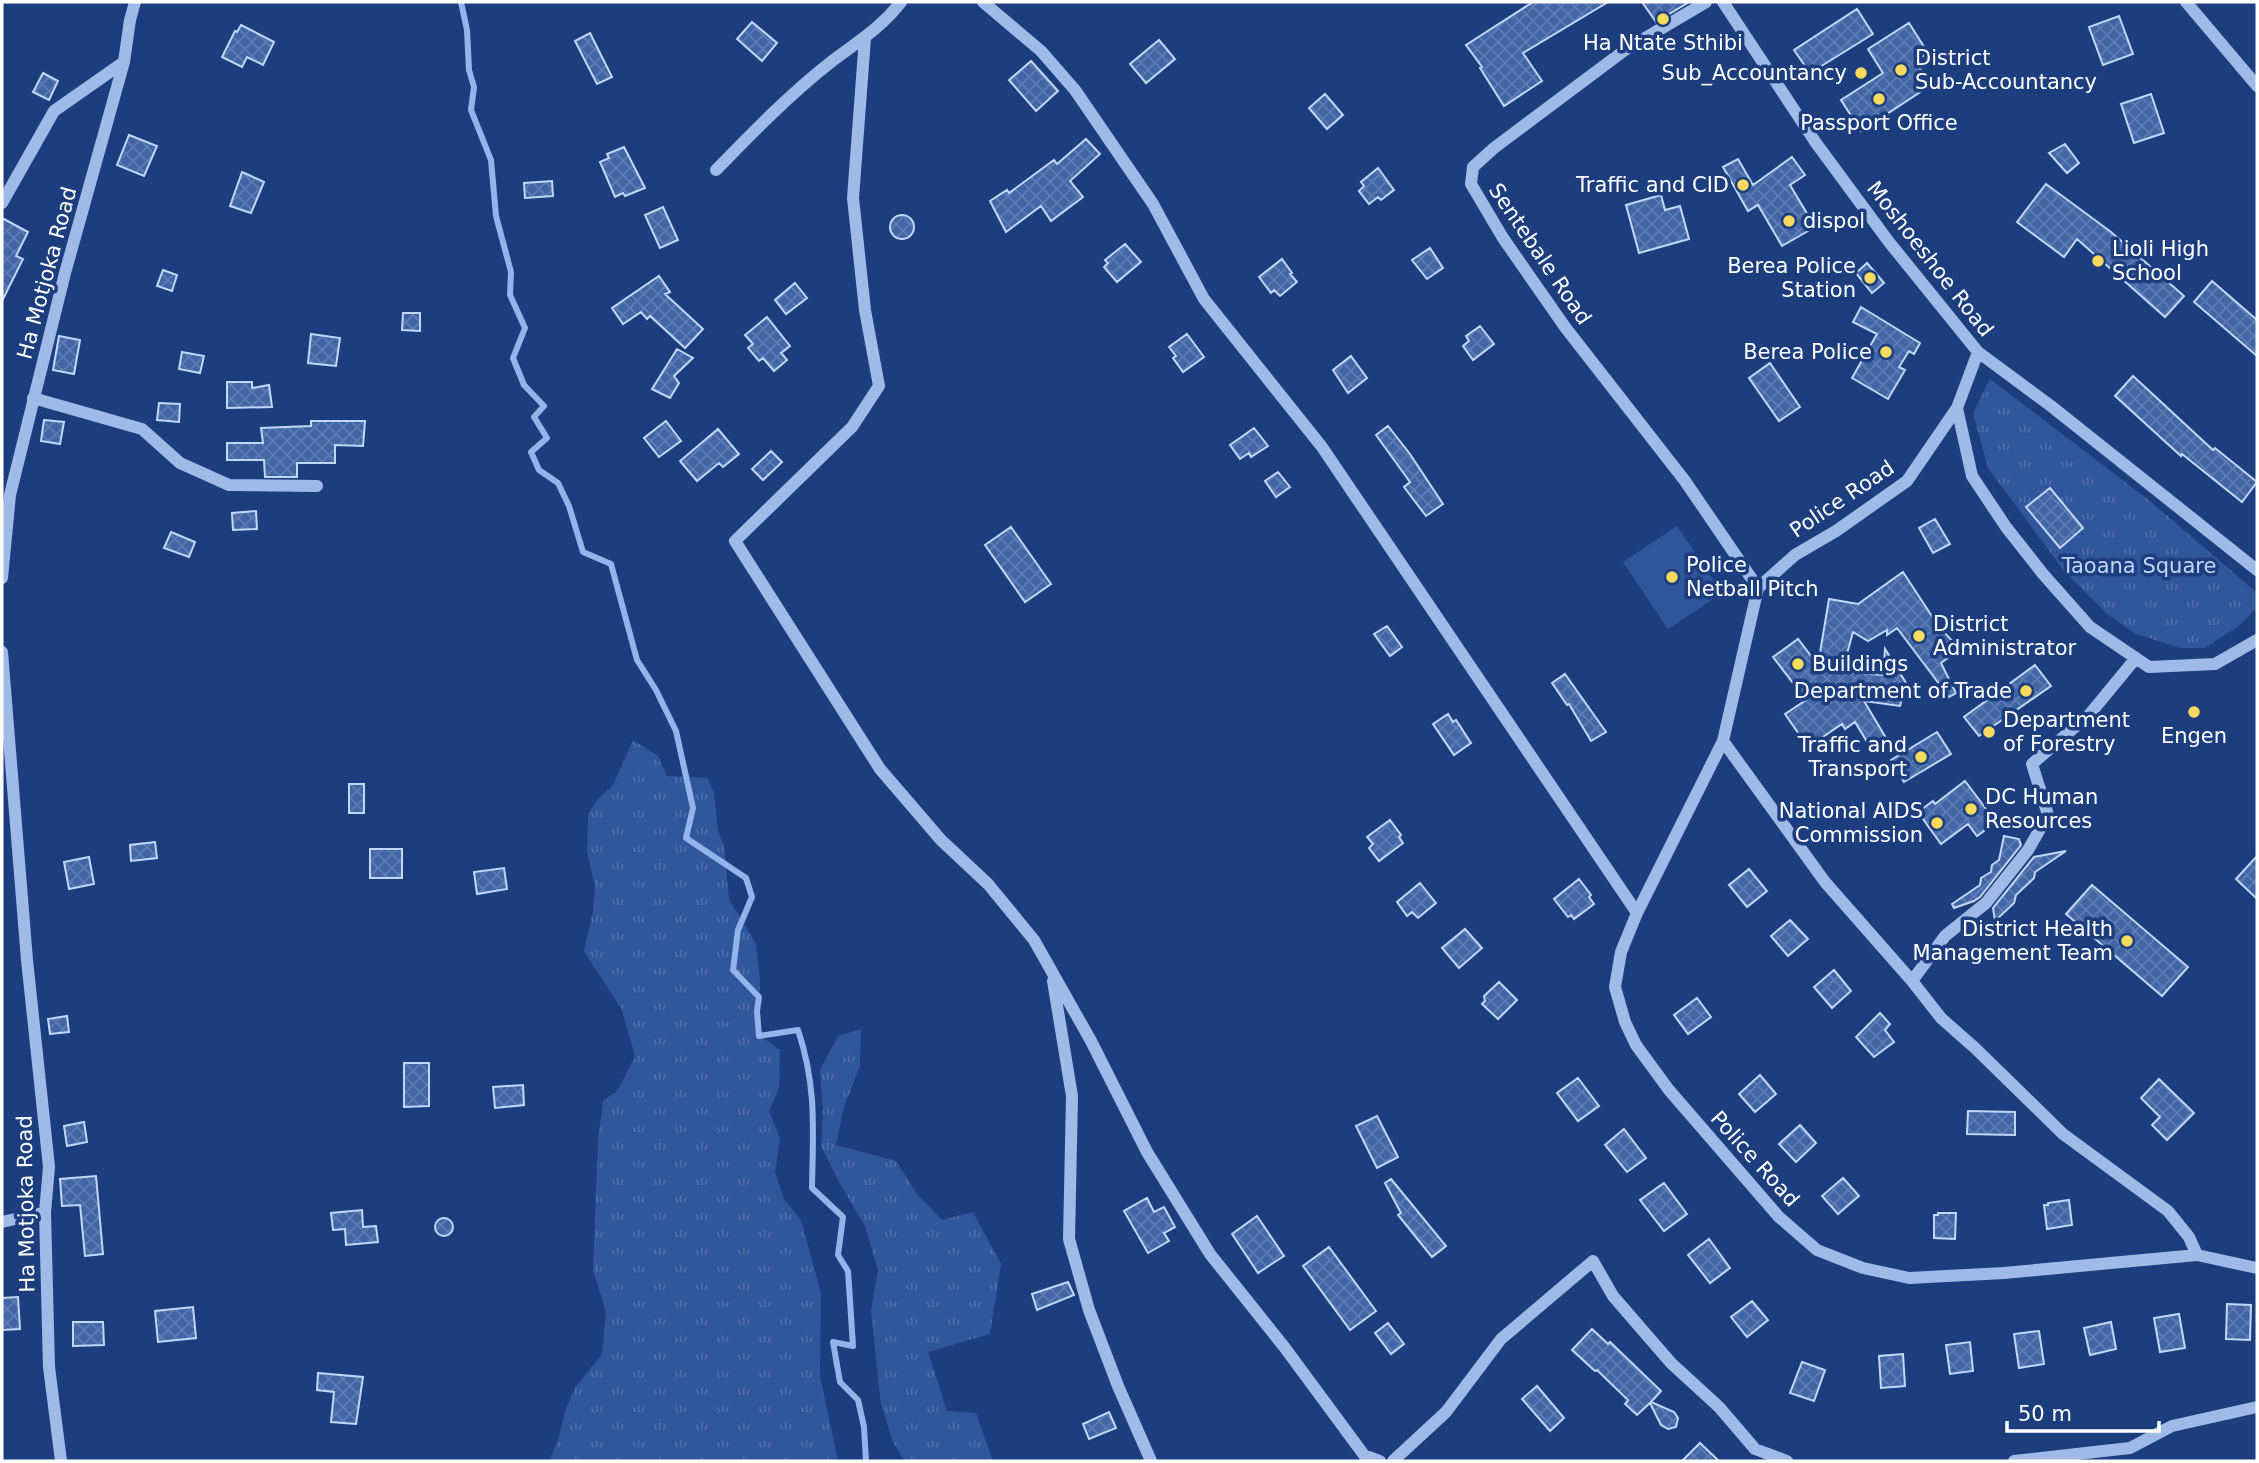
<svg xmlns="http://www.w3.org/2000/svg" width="2259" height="1463" font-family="'DejaVu Sans',sans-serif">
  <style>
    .grass { fill: url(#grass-tufts) }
    .garden { fill: #30569c }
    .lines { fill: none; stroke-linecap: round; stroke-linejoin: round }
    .stream { stroke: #93b3ea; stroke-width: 6 }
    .building { fill: url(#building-cross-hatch); stroke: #c4d6f6; stroke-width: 2 }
    .minor { stroke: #a0bae8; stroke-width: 12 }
    .poi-dot { fill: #f8da5f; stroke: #1d3e7e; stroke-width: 2.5 }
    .labels { text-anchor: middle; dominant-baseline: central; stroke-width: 7; stroke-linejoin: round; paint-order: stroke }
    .poi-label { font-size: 21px; fill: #fff; stroke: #1d3e7e; text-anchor: start }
    .street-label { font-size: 21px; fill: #fff; stroke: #1d3e7e }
    .park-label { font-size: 21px; fill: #c4d6f6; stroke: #1d3e7e }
  </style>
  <defs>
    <pattern id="grass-tufts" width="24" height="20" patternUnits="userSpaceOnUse" patternTransform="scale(1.75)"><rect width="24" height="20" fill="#30569c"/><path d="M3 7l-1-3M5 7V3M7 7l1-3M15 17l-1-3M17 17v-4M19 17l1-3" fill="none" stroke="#4f6fab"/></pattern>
    <pattern id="building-cross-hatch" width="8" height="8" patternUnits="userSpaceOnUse" patternTransform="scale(1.75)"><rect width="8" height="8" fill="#4265a6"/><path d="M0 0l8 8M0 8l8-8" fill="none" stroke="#5e7cb3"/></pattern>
  </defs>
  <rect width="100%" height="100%" fill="#1d3e7e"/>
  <path class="grass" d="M1990,379L2150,501L2257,593V607L2240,625L2205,648H2180L2136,634L2107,614L2065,572L1988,468L1973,413Z
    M633,740L658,756L667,776L707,778L714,793L718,830L724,847L729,899L756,944L760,979L759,1035L780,1050L779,1088L769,1111L780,1138L775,1172L784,1199L801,1220L821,1293L820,1376L838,1461H549L558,1440L566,1408L575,1388L602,1354L606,1312L593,1270L598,1140L603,1101L617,1091L635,1057L622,1010L584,951L593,911L595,887L587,851L588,814L597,800L613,785Z
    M861,1029L860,1066L844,1107L836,1145L896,1161L917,1194L942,1220L973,1212L1001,1264L990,1334L928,1352L947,1411L976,1413L993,1461H905L893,1442L881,1404L871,1311L878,1270L865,1226L839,1182L821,1146L823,1115L820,1070L838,1036Z"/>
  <path class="garden" d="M1677,526L1722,593L1668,629L1623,562Z"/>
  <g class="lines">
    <path class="stream" d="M461,2L467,30L469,70L474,87L471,110L491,160L496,216L511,272L510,295L525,328L513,358L524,385L544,406L534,417L547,438L531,452L539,470L558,483L569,506L583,552L611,564L637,660L656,690L676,731L693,808L686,838L746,878L752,897L738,930L733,970L759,997L757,1011L759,1036L798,1030C817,1087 813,1130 812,1188L843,1217L838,1255L848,1271L853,1346L833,1342L840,1382L858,1400L864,1427L866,1461"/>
  </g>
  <path class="building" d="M1533,2H1608L1523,53L1542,81L1504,106L1480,68L1482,67L1466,45Z
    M1642,2H1689L1656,22Z
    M1857,9L1873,34L1810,73L1794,50Z
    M2119,16L2133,54L2103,65L2089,27Z
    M752,22L777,43L762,61L737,39Z
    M1909,23L1928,53L1915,61L1931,85L1861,131L1841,100L1883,73L1868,49Z
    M241,25L274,42L263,65L247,57L242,67L222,57L235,31L237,32Z
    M590,33L612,77L597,84L575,41Z
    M1159,40L1175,59L1146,83L1130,64Z
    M1031,61L1058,91L1036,111L1009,80Z
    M43,73L58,81L49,100L33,92Z
    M1325,94L1343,115L1327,129L1309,108Z
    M2151,94L2164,133L2134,143L2121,104Z
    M129,135L157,146L144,176L117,165Z
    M1086,139L1100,154L1070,181L1083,197L1051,221L1041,206L1006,232L990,201L1007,190L1009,193L1054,160L1057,164Z
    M2065,144L2079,163L2067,173L2049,153Z
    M624,147L645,188L625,196L623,193L615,197L600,162L609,158L607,154Z
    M1792,157L1805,175L1790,185L1815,227L1782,246L1758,205L1748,211L1723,167L1738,159L1753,185Z
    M1378,168L1394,190L1381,200L1378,197L1369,204L1359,191L1364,186L1361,182Z
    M242,172L264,182L251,213L230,206Z
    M552,181L553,196L525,198L524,183Z
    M2046,184L2111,232L2184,296L2165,317L2077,239L2064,257L2017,222Z
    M1661,195L1665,210L1680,206L1689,239L1639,253L1626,205Z
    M663,207L678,240L660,248L645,215Z
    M890 227a12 12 0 1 1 24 0a12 12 0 1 1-24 0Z
    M2,218L28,232L16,256L23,259L2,301Z
    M1125,244L1141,262L1117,282L1104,267L1108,263L1105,260Z
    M1430,248L1443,268L1427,279L1412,260Z
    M1282,259L1292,273L1290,274L1297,282L1280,296L1274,290L1271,293L1259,277Z
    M1867,263L1884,283L1872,293L1856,273Z
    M163,270L177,275L172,291L157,286Z
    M659,276L670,292L665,294L703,329L685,348L650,316L647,319L641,312L623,324L612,308Z
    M2212,281L2257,320V356L2194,302Z
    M795,283L807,298L786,314L775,300Z
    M1861,307L1920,343L1914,354L1909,351L1899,367L1905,370L1888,399L1852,378L1877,334L1853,322Z
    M403,313H420V331L402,330Z
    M767,317L790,346L781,353L787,360L774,371L763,358L759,361L748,348L753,344L745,335Z
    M1480,326L1494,344L1473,360L1463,346L1469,341L1466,336Z
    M311,334L340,338L336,366L308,363Z
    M1187,334L1204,357L1183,372L1173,358L1176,356L1169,347Z
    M59,336L80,340L74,374L53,370Z
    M677,349L693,358L674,376L679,383L670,398L652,389Z
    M182,352L204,356L200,373L179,369Z
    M1351,356L1367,378L1348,393L1333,370Z
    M1770,363L1800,407L1779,421L1749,378Z
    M2133,376L2213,450L2215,448L2257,482L2242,502L2182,454L2181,456L2115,396Z
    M227,382H252V388L269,385L272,407L227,408Z
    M159,403L180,404L179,422L157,420Z
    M44,420L64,422L60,444L41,441Z
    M311,421H365L363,446L335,445V463H297V477H265L264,460H227V443H263L261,428L311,426Z
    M666,421L681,441L659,457L644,438Z
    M1388,426L1410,454L1443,504L1426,516L1404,487L1410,482L1376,435Z
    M1254,428L1268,446L1251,457L1249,453L1240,459L1230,445Z
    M718,429L739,454L723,467L719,463L697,481L680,461Z
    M771,451L782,462L763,480L752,469Z
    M1278,472L1290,487L1276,497L1265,481Z
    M2050,488L2083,528L2060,548L2026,507Z
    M256,511L257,529L233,530L232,513Z
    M1935,519L1950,544L1933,553L1919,528Z
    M1011,527L1051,584L1025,602L985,545Z
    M171,532L195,542L189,557L164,548Z
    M1903,572L1939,627L1960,649L1941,663L1956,693L1949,697L1897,628L1887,635V630L1868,641L1853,632L1842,672L1883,675L1885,649L1906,683L1900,706L1864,701L1889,743L1874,753L1855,722L1845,729L1842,724L1808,747L1785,714L1806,700L1773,657L1798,639L1818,665L1829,599L1858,604Z
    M1387,626L1402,647L1390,656L1374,634Z
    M2035,665L2051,686L1979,736L1964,717Z
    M1565,674L1606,732L1591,741L1569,704L1567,705L1552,683Z
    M1448,714L1453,722L1456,720L1471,743L1454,755L1433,724Z
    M1937,732L1951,754L1904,782L1891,760Z
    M1965,781L1996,822L1977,836L1968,824L1941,844L1918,812L1933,801L1935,804Z
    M349,784H364V813H349Z
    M1390,820L1401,835L1399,837L1403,843L1379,861L1369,848L1373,844L1367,837Z
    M2004,836L2019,839L2021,845L1980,897L1974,901L1954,908L1952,904L1980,885L1981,878L1991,872L1992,865L1999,860Z
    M155,842L157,858L131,861L130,845Z
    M370,849H402V878H370Z
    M2066,851L2035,872L2034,878L2016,895L2014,903L1995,921L1993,908L2034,857Z
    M2257,856V899L2236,879Z
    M89,857L94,884L69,889L64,862Z
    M504,868L507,889L477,894L474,872Z
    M1749,869L1767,891L1747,907L1729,885Z
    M1579,879L1591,895L1589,897L1594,904L1574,919L1571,915L1568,917L1554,899Z
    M1420,883L1436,903L1418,918L1412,912L1407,916L1397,902Z
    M2092,885L2188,967L2162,996L2066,914Z
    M1790,920L1808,939L1788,956L1771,936Z
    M1465,929L1482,948L1459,968L1442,948Z
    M1834,970L1851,991L1832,1008L1814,987Z
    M1499,982L1517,1000L1498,1019L1482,1004L1485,1001L1484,996Z
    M1697,998L1711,1017L1688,1034L1674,1015Z
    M1880,1013L1890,1024L1885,1030L1894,1042L1874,1057L1856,1037Z
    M67,1016L69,1032L50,1034L48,1019Z
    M404,1063H429V1106L404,1107Z
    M1760,1075L1776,1094L1755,1112L1739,1094Z
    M1578,1078L1599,1106L1578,1121L1557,1093Z
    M2159,1079L2194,1113L2167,1140L2152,1125L2160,1117L2141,1098Z
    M523,1085L524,1105L495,1108L493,1087Z
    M1968,1111L2015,1112V1135L1967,1134Z
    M1377,1116L1398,1157L1377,1168L1356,1126Z
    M84,1122L87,1142L67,1146L64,1126Z
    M1800,1125L1816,1143L1796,1162L1779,1144Z
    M1624,1129L1646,1158L1627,1172L1605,1145Z
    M96,1176L103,1254L85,1256L80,1205L62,1206L60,1179Z
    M1843,1178L1859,1196L1838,1214L1822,1196Z
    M1391,1179L1446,1246L1432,1257L1398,1215L1401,1213L1385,1183Z
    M1664,1183L1687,1214L1664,1231L1640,1200Z
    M1147,1198L1154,1212L1164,1207L1175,1227L1164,1233L1169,1241L1148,1253L1124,1211Z
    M2069,1200L2072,1225L2047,1229L2044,1205H2048V1203Z
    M362,1210L363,1227L376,1226L378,1242L346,1245L345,1229L333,1230L331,1213Z
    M1938,1213H1956L1955,1239L1934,1238V1215H1938Z
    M1257,1216L1284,1256L1258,1273L1232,1234Z
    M435 1227a9 9 0 1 1 18 0a9 9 0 1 1-18 0Z
    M1709,1239L1730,1268L1710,1283L1688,1255Z
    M1329,1247L1376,1311L1350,1330L1303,1266Z
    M1068,1282L1074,1295L1037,1310L1032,1294Z
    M18,1297L20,1329L2,1330V1298Z
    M1752,1301L1768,1320L1747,1337L1731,1317Z
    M2227,1304L2251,1305L2250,1340L2226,1339Z
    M193,1307L196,1338L158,1342L155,1311Z
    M2179,1314L2185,1348L2160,1352L2154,1318Z
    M73,1322H103L104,1345L73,1346Z
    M2111,1322L2116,1349L2090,1355L2084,1328Z
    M1388,1323L1404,1344L1391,1354L1375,1333Z
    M1592,1329L1608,1344L1610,1342L1661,1391L1651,1402L1674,1412L1678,1418L1676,1427L1668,1429L1661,1425L1650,1403L1637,1415L1625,1404L1628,1400L1597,1370L1595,1371L1572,1350Z
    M2039,1331L2044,1364L2019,1368L2014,1334Z
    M1970,1342L1973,1371L1950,1374L1946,1345Z
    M1903,1354L1905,1386L1881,1388L1879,1356Z
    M1802,1362L1825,1370L1814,1401L1790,1393Z
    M318,1373L363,1377L356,1424L331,1422L334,1392L317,1390Z
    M1537,1386L1564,1418L1550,1431L1522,1399Z
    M1109,1412L1116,1428L1089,1439L1083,1424Z
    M1700,1443L1719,1461H1682Z"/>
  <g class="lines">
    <path class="minor" d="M983,2L1041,51L1075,90L1153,204L1204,299L1322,447L1637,913
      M1706,2L1625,50L1494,148L1473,167L1471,184L1503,238L1565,327L1685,481L1758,588
      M1723,2L1816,143L1889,242L1978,352L2051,406L2257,570
      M2186,2L2257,86
      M865,38L853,198L865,310L879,386L852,427L735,541L880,769L941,840L988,884L1034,940L1091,1041L1147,1152L1210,1254L1285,1348L1364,1455L1380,1461
      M716,170C752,133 790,94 831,62C857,42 880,29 901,2
      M2,203L54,111L124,62
      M1978,352L1957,408L1972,476L2006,527L2043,574L2090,627L2149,667L2215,664L2257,640
      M33,398L142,429L180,463L229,485L317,486
      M1957,408L1907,481L1836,531L1795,555L1758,588L1723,741L1637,913L1621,952L1615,987L1625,1022L1636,1045L1669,1090L1779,1217L1817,1250L1863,1268L1909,1278L2004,1273L2197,1255L2257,1268
      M2,578L10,495L65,273L124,62L130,20L135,2
      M2,652L27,960L49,1167L45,1212L49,1367L61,1461
      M1723,741L1825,882L1912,981L1941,1018L1975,1048L2063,1134L2168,1211L2189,1237L2197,1255
      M1053,981L1072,1096L1069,1239L1089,1310L1118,1386L1151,1461
      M1912,981L1945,936L1986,903L2028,850L2048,815L2032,764L2089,715L2136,658
      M2,1222L45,1212
      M1393,1461L1446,1412L1501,1339L1593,1261L1613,1296L1671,1363L1719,1407L1755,1449L1787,1461
      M2014,1461L2130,1448L2172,1426L2257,1407"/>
  </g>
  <g class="poi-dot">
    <circle cx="1663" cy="19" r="7"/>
    <circle cx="1901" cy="70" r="7"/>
    <circle cx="1861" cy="73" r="7"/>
    <circle cx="1879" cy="99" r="7"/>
    <circle cx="1743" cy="185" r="7"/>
    <circle cx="1789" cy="221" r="7"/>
    <circle cx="2098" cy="261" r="7"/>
    <circle cx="1870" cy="278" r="7"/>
    <circle cx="1886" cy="352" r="7"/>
    <circle cx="1672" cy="577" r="7"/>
    <circle cx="1919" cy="636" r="7"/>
    <circle cx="1798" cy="664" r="7"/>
    <circle cx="2026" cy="691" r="7"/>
    <circle cx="2194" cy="712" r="7"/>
    <circle cx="1989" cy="732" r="7"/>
    <circle cx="1921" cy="757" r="7"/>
    <circle cx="1971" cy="809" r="7"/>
    <circle cx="1937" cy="823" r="7"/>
    <circle cx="2127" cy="941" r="7"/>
  </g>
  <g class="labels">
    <g class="poi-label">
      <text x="1663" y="43" text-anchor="middle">Ha Ntate Sthibi</text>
      <text x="1915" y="58">District<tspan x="1915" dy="24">Sub-Accountancy</tspan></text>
      <text x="1847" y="73" text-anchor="end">Sub_Accountancy</text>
      <text x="1879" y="123" text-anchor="middle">Passport Office</text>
      <text x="1729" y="185" text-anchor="end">Traffic and CID</text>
      <text x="1803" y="221">dispol</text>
      <text x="2112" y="249">Lioli High<tspan x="2112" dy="24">School</tspan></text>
      <text x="1856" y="266" text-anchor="end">Berea Police<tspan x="1856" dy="24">Station</tspan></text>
      <text x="1872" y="352" text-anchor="end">Berea Police</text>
      <text x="1686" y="565">Police<tspan x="1686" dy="24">Netball Pitch</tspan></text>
      <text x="1933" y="624">District<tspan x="1933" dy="24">Administrator</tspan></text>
      <text x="1812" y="664">Buildings</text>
      <text x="2012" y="691" text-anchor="end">Department of Trade</text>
      <text x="2003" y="720">Department<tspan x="2003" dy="24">of Forestry</tspan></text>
      <text x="2194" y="736" text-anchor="middle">Engen</text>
      <text x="1907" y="745" text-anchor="end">Traffic and<tspan x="1907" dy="24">Transport</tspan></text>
      <text x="1985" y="797">DC Human<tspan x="1985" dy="24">Resources</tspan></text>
      <text x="1923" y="811" text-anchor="end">National AIDS<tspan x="1923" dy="24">Commission</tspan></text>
      <text x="2113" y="929" text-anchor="end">District Health<tspan x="2113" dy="24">Management Team</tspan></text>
    </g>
    <g class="street-label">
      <text transform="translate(1540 254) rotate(56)">Sentebale Road</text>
      <text transform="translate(1930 259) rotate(52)">Moshoeshoe Road</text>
      <text transform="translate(47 273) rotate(-75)">Ha Motjoka Road</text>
      <text transform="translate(1842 499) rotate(-34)">Police Road</text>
      <text transform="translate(1755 1159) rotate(48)">Police Road</text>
      <text transform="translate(26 1204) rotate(-91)">Ha Motjoka Road</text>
    </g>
    <g class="park-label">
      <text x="2139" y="566">Taoana Square</text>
    </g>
  </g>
  <rect width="2259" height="1463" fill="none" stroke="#ffffff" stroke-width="7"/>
  <path d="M2007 1421v10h152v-10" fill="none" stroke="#ffffff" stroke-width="3.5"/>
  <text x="2018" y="1421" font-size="21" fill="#ffffff" stroke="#1d3e7e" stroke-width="5" paint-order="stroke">50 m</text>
</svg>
